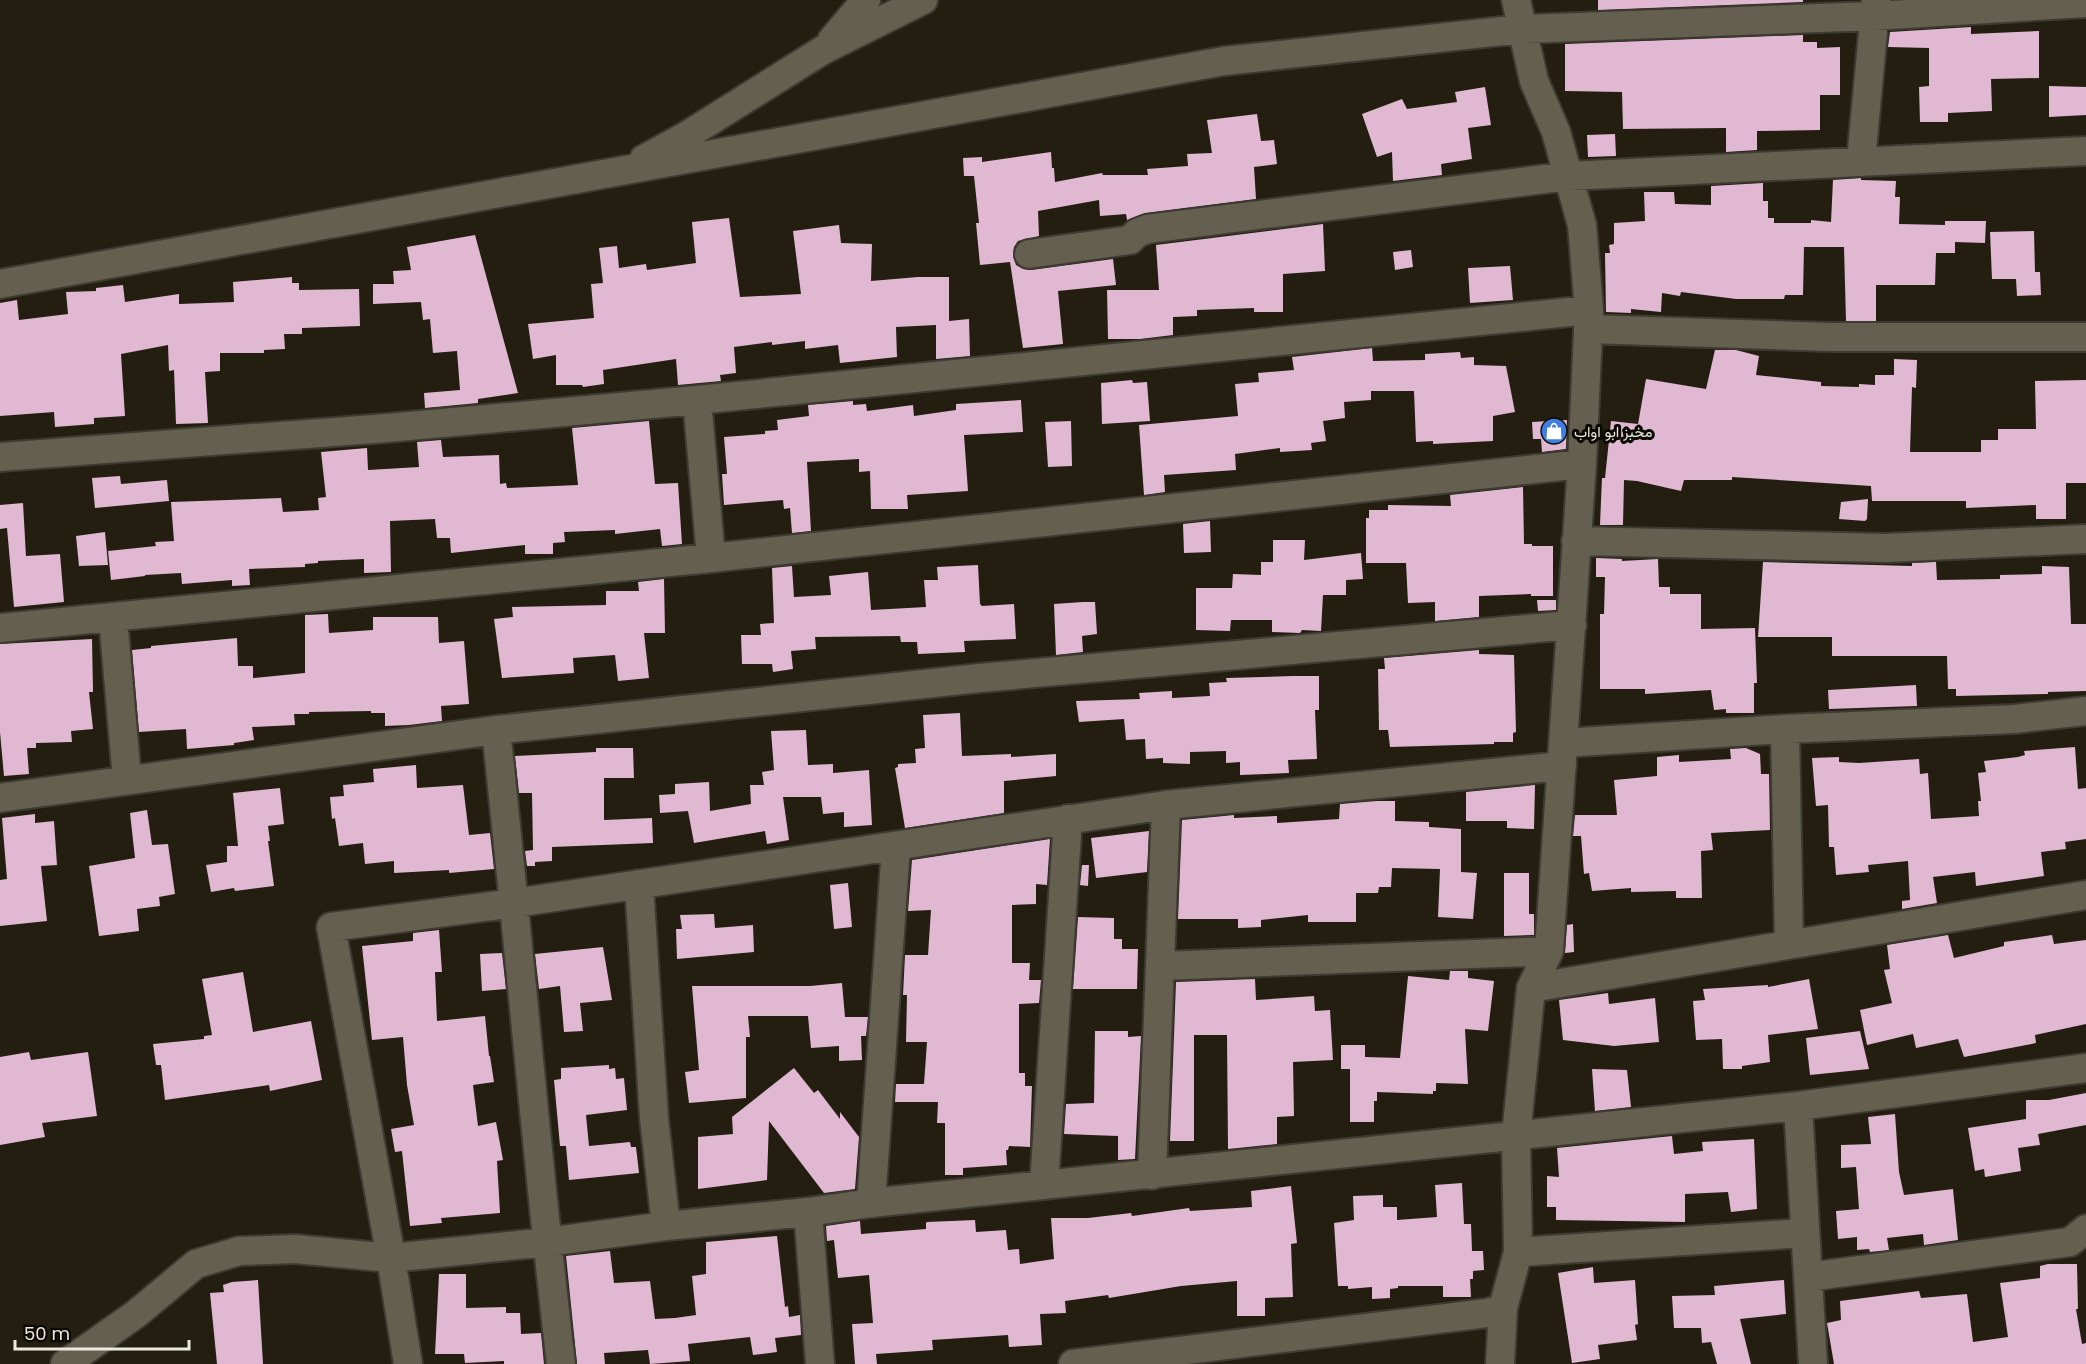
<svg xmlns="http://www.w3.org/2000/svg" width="2086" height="1364" font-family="Poppins,Vazirmatn,sans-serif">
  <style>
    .building { fill: #e0b8d2 }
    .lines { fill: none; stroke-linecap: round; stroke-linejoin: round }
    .street-casing { stroke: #3d3a32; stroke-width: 32 }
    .street { stroke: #645f4f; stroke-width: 28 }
    .labels { text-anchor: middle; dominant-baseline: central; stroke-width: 6; stroke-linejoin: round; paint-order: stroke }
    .poi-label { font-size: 15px; fill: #ece9e0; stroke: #0a0904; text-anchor: start }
  </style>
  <rect width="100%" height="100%" fill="#231e10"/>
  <path class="building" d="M1598,0H1803V2L1598,10Z
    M1971,27V34L2039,31V78L1991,79L1992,111L1948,113V122H1920L1919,87L1929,86V48L1888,47L1890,32Z
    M1803,35V42H1817V48L1840,47V95H1820V130L1757,131V150L1726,152V128L1623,129L1622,92L1565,91V44Z
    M2049,86L2086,87V115L2049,117Z
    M1485,87L1491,125L1468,128L1472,159L1441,164L1442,175L1393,181L1392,152L1377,157L1362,114L1402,99L1407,109L1457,102L1455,92Z
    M1257,114L1261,141L1274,140L1277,164L1254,167L1256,199L1145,213L1127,220L1126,214L1100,216L1099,200L1038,211L1039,236L1018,241L1014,247L1013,256L1016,265L1023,269L1031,270L1113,259L1116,285L1058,291L1063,344L1023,348L1010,262L980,265L976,223H979L974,176H964L963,158L982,157V162L1051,152L1052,168H1054L1055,182L1102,173L1103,175H1148L1147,169L1188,166L1187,154L1212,153L1207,120Z
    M1615,134L1616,156L1588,157L1587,135Z
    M1861,178V180L1896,181L1895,197H1900L1899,224L1945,225V221H1986L1985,243L1955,242V253H1936L1935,285H1876V321H1846L1844,247H1804L1803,295H1785L1784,299H1736L1681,292L1680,296L1662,293L1661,312L1631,309V313L1606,312L1605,253H1610L1609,245L1614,244V223L1645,221L1644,192H1674L1675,204L1711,205V186L1763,183V201H1768V218H1774V223H1811V220L1831,222L1833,180Z
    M729,218L740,297L801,294L793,231L839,225L841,243L872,244L871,281L918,277H949V321L969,319L970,356L936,359V325L896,327L897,357L840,363L838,345L805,349V341L772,345V342L734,347L736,373L720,375L721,381L678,385L676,359L603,370L604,384L583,387L582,385H556V355L533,359L528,324L594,318L591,284L603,283L599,248L617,246L619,268L646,264L647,270L696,263L692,222Z
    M1323,224L1325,271L1283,274V312H1254V308L1197,310V316L1173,317V335L1140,339H1108L1107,290H1159L1156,245Z
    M2034,231L2035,272H2040L2041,295L2017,296L2016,279H1992L1990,232Z
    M475,235L518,393L478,399V403L425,408L424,393L460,390L457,351L433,353L430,319L423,320L421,302L373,304V284H394L393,271L411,270L407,247Z
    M1411,250L1413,267L1395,270L1393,252Z
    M1510,266L1513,300L1470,303L1468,268Z
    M292,277V283H299V290L359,289L360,326L302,328V334H284L285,349L264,350V353H220V371L205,372L208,423L176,424L174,370L169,371L168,345L121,354L125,416L94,418V424L55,427L54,412L0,416V303L17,300L19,320L68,314L66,292L96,291V288L123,285L125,302L179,294V304L234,302L233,282Z
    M1372,348L1373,361L1425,360V354L1460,352L1461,358L1474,357V365L1506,366L1515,412L1493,416V441L1433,444V441L1416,442L1414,391H1371V400L1344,402L1345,418L1323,421L1326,441L1311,443L1312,450L1280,452V448L1235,454L1236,470L1164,475L1165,492L1144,495L1139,425L1238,416L1235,384L1259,382L1258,373L1294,370L1292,357Z
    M1715,350H1736L1759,356L1756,375L1821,382V386L1859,387V384L1875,385V375H1894V359L1917,360L1916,388L1912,387L1910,452H1981V440H1998V429H2036L2035,381L2086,380V483H2066V519H2036V505L1966,508V501H1872L1871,486L1732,477V480H1684L1681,491L1637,481L1624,480L1623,525H1600L1602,478H1605L1611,421L1638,424L1646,379L1706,389Z
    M1132,380L1133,383L1147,382L1150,421L1102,424L1101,383Z
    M1021,400L1023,432L964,435L968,491L907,495L908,509H871L870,471L859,472V459L807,462L811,531L792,533L790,508L784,509L783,500L724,505L722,474H727L724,437L765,434V431L778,430L777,420L809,416L808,405L853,401V405L866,404L867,411L913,405L914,416L956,410V404Z
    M1567,420L1566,449L1542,452L1541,439H1533L1532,422Z
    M649,421L655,484L678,483L682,544L662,546L660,529L615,534V530L564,532L565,542L553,543V554H525V545L451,553L450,538H437L435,519L390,521L391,572L364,573V559L318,561V563L305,564V567L249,569L250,585L232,586V580L182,584L181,573L145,575V576L111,580L108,551L156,546L155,542L174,541L171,502L281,498L283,512L319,510L318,498L326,497L321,452L367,448L368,470L419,467L417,442L441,440L443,457L499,455L500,484L506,483L507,488L578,485L572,428Z
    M1071,421L1072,466L1048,467L1045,422Z
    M120,476L121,484L167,480L169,501L95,508L92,478Z
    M1523,487L1524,544H1532V546H1553V596H1531V594L1479,596V617L1435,621V602L1408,603L1406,563H1366V518H1369V510H1388V505L1451,506L1450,495Z
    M1868,499L1867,519L1865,521L1839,519L1841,502Z
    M23,503L26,556L60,554L64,602L14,607L7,528L0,529V505Z
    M1210,521L1211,552L1184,553L1183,524Z
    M105,532L108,565L79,566L76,536Z
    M1273,540H1305L1304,560L1361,553L1363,579L1346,580V595H1323L1321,631L1302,630L1300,633L1272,632V620H1231L1230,631L1196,630V588H1232L1233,574L1261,575V562H1273Z
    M1596,558L1622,559V561L1658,559L1659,587H1670V594H1701V629L1755,628L1757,683H1754V713H1726V709L1714,710L1711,690L1645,694V689H1600V614H1604L1605,577H1596Z
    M1763,562L1912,566V563L1936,562L1937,580L2000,579V575L2042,574V566L2069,567L2071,624H2086V691L2048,692V694L1956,696V689H1948L1947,656H1832V637H1758Z
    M978,565L980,604L982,606L1014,604L1016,639L964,641L965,652L918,654L917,642H901L900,636L815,637L816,649L791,651L793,669L773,672L772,664H742L741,635H761L760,624L774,623L772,568L792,566L794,597L831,595L829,576L868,572L871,610L926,607L924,580H938L937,567Z
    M664,579L665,633H644L649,678L618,681L615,655L573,658L574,673L502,678L494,619L513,617L512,607L606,605V591H639L638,582Z
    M1537,600H1556V610L1538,611Z
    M1083,602H1095L1097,634L1082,636L1083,652L1056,655L1054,604Z
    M328,614L329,633L373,630V617H438L439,643L464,641L469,704L441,706L442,721L409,725L385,726V713H371V711L309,712V714H294L295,725L252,727L254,740L234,743V745L187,749L186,729L139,732L132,650L151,648V646L237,638L238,666H253V678L305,673V615Z
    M92,639L93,692H89L93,729L71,731L72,742L36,743V748H27L29,774L4,776L0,732V644Z
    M1479,650V654L1514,655L1516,732L1513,733V742H1494V744L1390,747L1388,730H1379L1378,669H1385L1384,658Z
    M1293,676H1319V710H1315L1317,759L1288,760L1289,773L1240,775V762L1226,763V751L1190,752V764L1163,763V758L1146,759L1145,739L1126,740L1124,719L1079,722L1076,701L1140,699L1139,693L1172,691V698L1210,696L1209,683L1227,682L1226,678Z
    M1916,685L1917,706L1829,709L1828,690Z
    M960,713L962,756L1011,754V757L1056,754V776L1004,781V813L905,828L895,768L898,767V764L916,763L915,749L925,748L923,715Z
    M806,730L808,765L833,764V773L869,770L872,825L844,827V812L823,814L821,797H783L789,840L767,844L765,831L694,843L688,811L660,813L659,795L675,794V784L709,782L710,811L751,804L750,785H764L762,772L774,770L771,731Z
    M2075,747L2078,789L2086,788V839L2065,842L2066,849L2041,852L2044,876L1976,886L1975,872L1933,877L1937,903L1902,909V901L1910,900L1908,861L1868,865L1869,872L1836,875L1834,847H1829L1828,805L1816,806L1812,758L1839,757V762L1859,763L1919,759L1920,774L1928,773L1931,819L1979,816L1978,801H1981L1978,773L1986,772L1984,761L2018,757L2025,755L2024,751Z
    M596,748H633L634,778H604V820L652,818L653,843L552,847V861L535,862V866H527L525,851L533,850L532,793H519L515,756L596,752Z
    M1746,748L1760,754L1761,774H1769L1770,830L1711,833L1713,850L1701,851L1702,898H1676V891L1631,892V888L1592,891L1589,873L1584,874L1581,836H1573L1575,815H1617L1614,780L1657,776V757L1679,755V762L1731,759L1730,749Z
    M416,765L417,788L463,785L469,835L490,833L494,869L449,873V870L394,873V861L365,864L363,843L339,846L335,818L332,819L330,797L344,796L343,785L374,782L373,769Z
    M1535,785L1534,829L1507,828V821H1466V792Z
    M280,788L284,824L268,826L270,841H268L274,886L235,891L234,888L211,892L206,865L227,862V846H238L233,793Z
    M1377,801H1395V821L1429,822V827L1461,829V872L1477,873L1473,919L1438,917L1440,869L1392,868L1391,887H1379L1378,893H1356V922H1308V915L1261,920V927L1238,928V919H1178L1182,820L1234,815V818L1277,816V823L1339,819L1340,804Z
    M147,810L152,845L168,844L175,894L159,897L160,906L137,909L139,931L99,936L89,866L135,858L130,813Z
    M35,814V823L54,821L57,865L41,866L47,921L0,926V880L7,879L2,818Z
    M1149,831L1147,872L1096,878L1091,838Z
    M1050,839L1047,885L1036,884V904L1012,905V963H1030L1029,980H1041L1039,1003L1019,1004V1073H1025V1086H1032L1030,1147L1009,1146L1008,1150H1006L1007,1165L963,1168V1175H945V1123H937L938,1102H895L896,1084H924L927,1042H906L907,995H903L905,955H928L931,910L908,911L912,860Z
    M1082,865H1089L1088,886L1080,885Z
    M1504,873H1529V914H1534V935L1504,936Z
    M848,883L852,927L834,929L830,885Z
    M714,914L715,928L753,925L754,952L677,959L676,929H682L680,915Z
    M1078,917L1114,918V939H1122V949H1138L1137,989H1073Z
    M1573,924L1574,952L1565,953L1567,925Z
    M439,930L442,972H435L437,1021L485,1016L489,1056H490L494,1082L473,1085L478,1126L496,1122L503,1160L497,1161L500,1213L441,1218L442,1223L410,1226L402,1151L395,1152L391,1129L414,1125L407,1085L403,1037L372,1040L362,946L413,941V933Z
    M1948,935L1954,958L2004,946V942L2052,935L2054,944L2086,940V1024L2035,1035L2036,1043L1964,1057L1958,1039L1916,1048L1913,1034L1867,1045L1860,1010L1892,1003L1884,970L1890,969L1887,945Z
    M603,947L612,1000L580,1003L583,1031L564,1032L560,986L539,989L535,954Z
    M502,953L506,989L482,991L480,954Z
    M1450,971H1468V978L1494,981L1488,1031L1465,1029L1468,1084L1436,1083V1091H1433V1094L1377,1092V1101H1374V1122H1350V1069H1341V1045H1365V1057L1400,1058L1408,976L1449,980Z
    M243,972L253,1032L311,1021L322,1080L270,1091L269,1085L165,1100L161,1065H156L153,1044L204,1039V1036L212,1035L202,979Z
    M1255,979L1256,1000L1314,996L1315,1011L1330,1010L1333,1060L1293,1062L1294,1116L1277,1117V1144L1228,1149L1227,1035H1194V1141H1170L1176,982Z
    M1809,979L1818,1029L1768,1035L1770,1062L1742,1066V1069H1723L1722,1039L1696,1040L1693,1001L1705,1000L1703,989L1768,985V987Z
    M842,983L845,1017H868L866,1036H861L862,1060L839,1061V1046L811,1048L808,1016H748L750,1037H746V1098L689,1103L685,1072L699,1070L692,986H810Z
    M1608,993L1609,1004L1655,998L1659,1042L1614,1046L1563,1040L1559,1000Z
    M1095,1031H1128V1037L1141,1036L1135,1159L1118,1160V1136L1064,1134L1066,1104L1094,1103Z
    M1860,1031L1869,1069L1810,1075L1806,1038Z
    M29,1052L31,1060L88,1052L97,1116L42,1123L45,1137L0,1145V1057Z
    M609,1065V1069L615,1068L616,1079L624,1078L627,1110L586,1115L589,1146L630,1142L631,1147H636L639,1173L569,1180L566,1146H560L554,1080L561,1079V1068Z
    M794,1068L814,1093L818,1090L840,1119V1112L859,1137L855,1189L824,1193L769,1121L767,1180L698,1189V1137L733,1134L732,1117Z
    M1592,1069L1627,1070L1631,1107L1595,1111Z
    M2086,1093V1125L2038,1134L2040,1145L2018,1148L2021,1171L1985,1177L1984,1169L1975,1171L1968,1128L2026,1119V1100H2049Z
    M1895,1114L1899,1172L1904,1195L1953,1189L1958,1240L1924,1245L1923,1234L1887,1238L1889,1250L1870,1252L1869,1249L1857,1250V1237L1838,1239L1836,1211L1859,1209L1856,1167L1841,1168V1145L1871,1144L1868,1117Z
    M1672,1136L1674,1154L1703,1151L1702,1142L1754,1139L1757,1209L1731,1212L1728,1192L1685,1194V1222L1556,1220V1207H1547V1176L1559,1177L1557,1148Z
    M1462,1183L1464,1224H1471L1472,1251H1483L1484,1270L1473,1271V1279H1470L1471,1297H1443V1286H1398V1288L1390,1289V1298L1372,1299V1287L1348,1289V1286H1338L1334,1223L1354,1220L1353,1196L1383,1195V1207H1397V1220L1437,1217L1435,1185Z
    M1291,1186L1297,1243L1291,1244L1293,1297L1265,1298V1316H1237V1281L1181,1286L1109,1298L1108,1295L1065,1301L1066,1313L1040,1314L1042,1345L1009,1347L1008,1335L932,1340L933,1350L876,1354L877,1364H855L852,1324L873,1323L869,1275L838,1278L834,1240L827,1241L826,1226L860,1221L861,1234L926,1229V1223L927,1222L975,1220L976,1232L1006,1230L1008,1250L1019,1249L1020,1264L1054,1259L1051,1218H1088L1131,1213L1132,1216L1189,1208L1190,1211L1252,1207L1251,1191Z
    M777,1236L785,1307L788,1306L789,1317L800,1315L801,1335L775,1338L777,1352L753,1355L750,1337L688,1344L690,1361L650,1364L648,1350L604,1353L605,1364H577L566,1256L610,1251L614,1283L650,1281L655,1319L675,1318L696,1315L692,1276L706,1274V1242Z
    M2048,1264H2077L2078,1309H2076L2082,1344L2086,1343V1364H1834L1827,1323L1841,1320L1840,1301L1919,1291L1921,1298L1967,1294L1973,1342L2008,1337L2000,1283L2040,1278V1266Z
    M1593,1267L1594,1283L1635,1280L1638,1324L1635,1325L1637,1340L1598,1345L1600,1359L1572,1363L1558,1273Z
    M439,1274H466V1308L506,1307V1313H520L521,1334L541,1333L544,1364H504V1361L465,1363L464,1354H435Z
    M258,1280L263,1364H217L210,1293L224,1292L223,1285L232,1282Z
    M1784,1280L1786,1314L1740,1319L1751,1364H1717L1711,1342L1702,1343L1701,1328H1674L1672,1296L1715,1295L1714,1286Z"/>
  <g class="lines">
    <defs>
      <path id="street" d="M832,40L866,0
        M644,159L686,136L823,50L923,0
        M1861,161L1876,0
        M1029,254L1130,240L1137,233L1147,229L1568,176L2086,151
        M0,284L1224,61L1521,29L1874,16L2086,3
        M1589,329L1829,337H2086
        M697,400L711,558
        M0,457L387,428L697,400L1589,310
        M1576,541L1885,548L2086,539
        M113,618L127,779
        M0,628L711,558L1582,464
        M1785,729L1789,944
        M496,730C519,941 536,1153 561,1364
        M1563,743L1785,729L2014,719L2086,711
        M0,798L496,730L980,678L1572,625
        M639,884L654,1118L666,1226
        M1160,966L1549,951
        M1531,988L2086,895
        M1798,1106L1813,1364
        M1152,1175L1166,805
        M1044,1185L1068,819
        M871,1203L896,847
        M808,1212L820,1364
        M1518,1252L1804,1233
        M1808,1277L2070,1242L2086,1229
        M65,1364L136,1314L196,1264L239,1251L295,1249L391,1258L547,1242L666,1226L808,1212L871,1203L1798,1106L2086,1068
        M408,1364L391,1258L331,927L515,903L1166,805L1562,766
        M1073,1364L1487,1313L1503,1308
        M1500,1364L1503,1308L1518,1252L1516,1135L1531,988L1549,951L1582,464L1589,310L1582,225L1556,132L1534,81L1516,0"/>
    </defs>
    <use href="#street" class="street-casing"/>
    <use href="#street" class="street"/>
  </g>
  <defs>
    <symbol id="shop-disc" viewBox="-11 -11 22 22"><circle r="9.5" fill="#3f7fe0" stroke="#0a0904"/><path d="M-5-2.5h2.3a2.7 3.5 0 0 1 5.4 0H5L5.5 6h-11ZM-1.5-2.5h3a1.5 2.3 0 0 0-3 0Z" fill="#fff"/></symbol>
  </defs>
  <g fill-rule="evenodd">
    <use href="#shop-disc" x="1539" y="416" width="30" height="30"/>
  </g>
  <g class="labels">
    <g class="poi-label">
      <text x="1574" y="431">مخبز ابو اواب</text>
    </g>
  </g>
  <path d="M15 1340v9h174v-9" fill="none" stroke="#ece9e0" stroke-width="3"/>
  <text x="24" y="1340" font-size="18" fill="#ece9e0" stroke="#0a0904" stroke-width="4.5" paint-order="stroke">50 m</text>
</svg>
